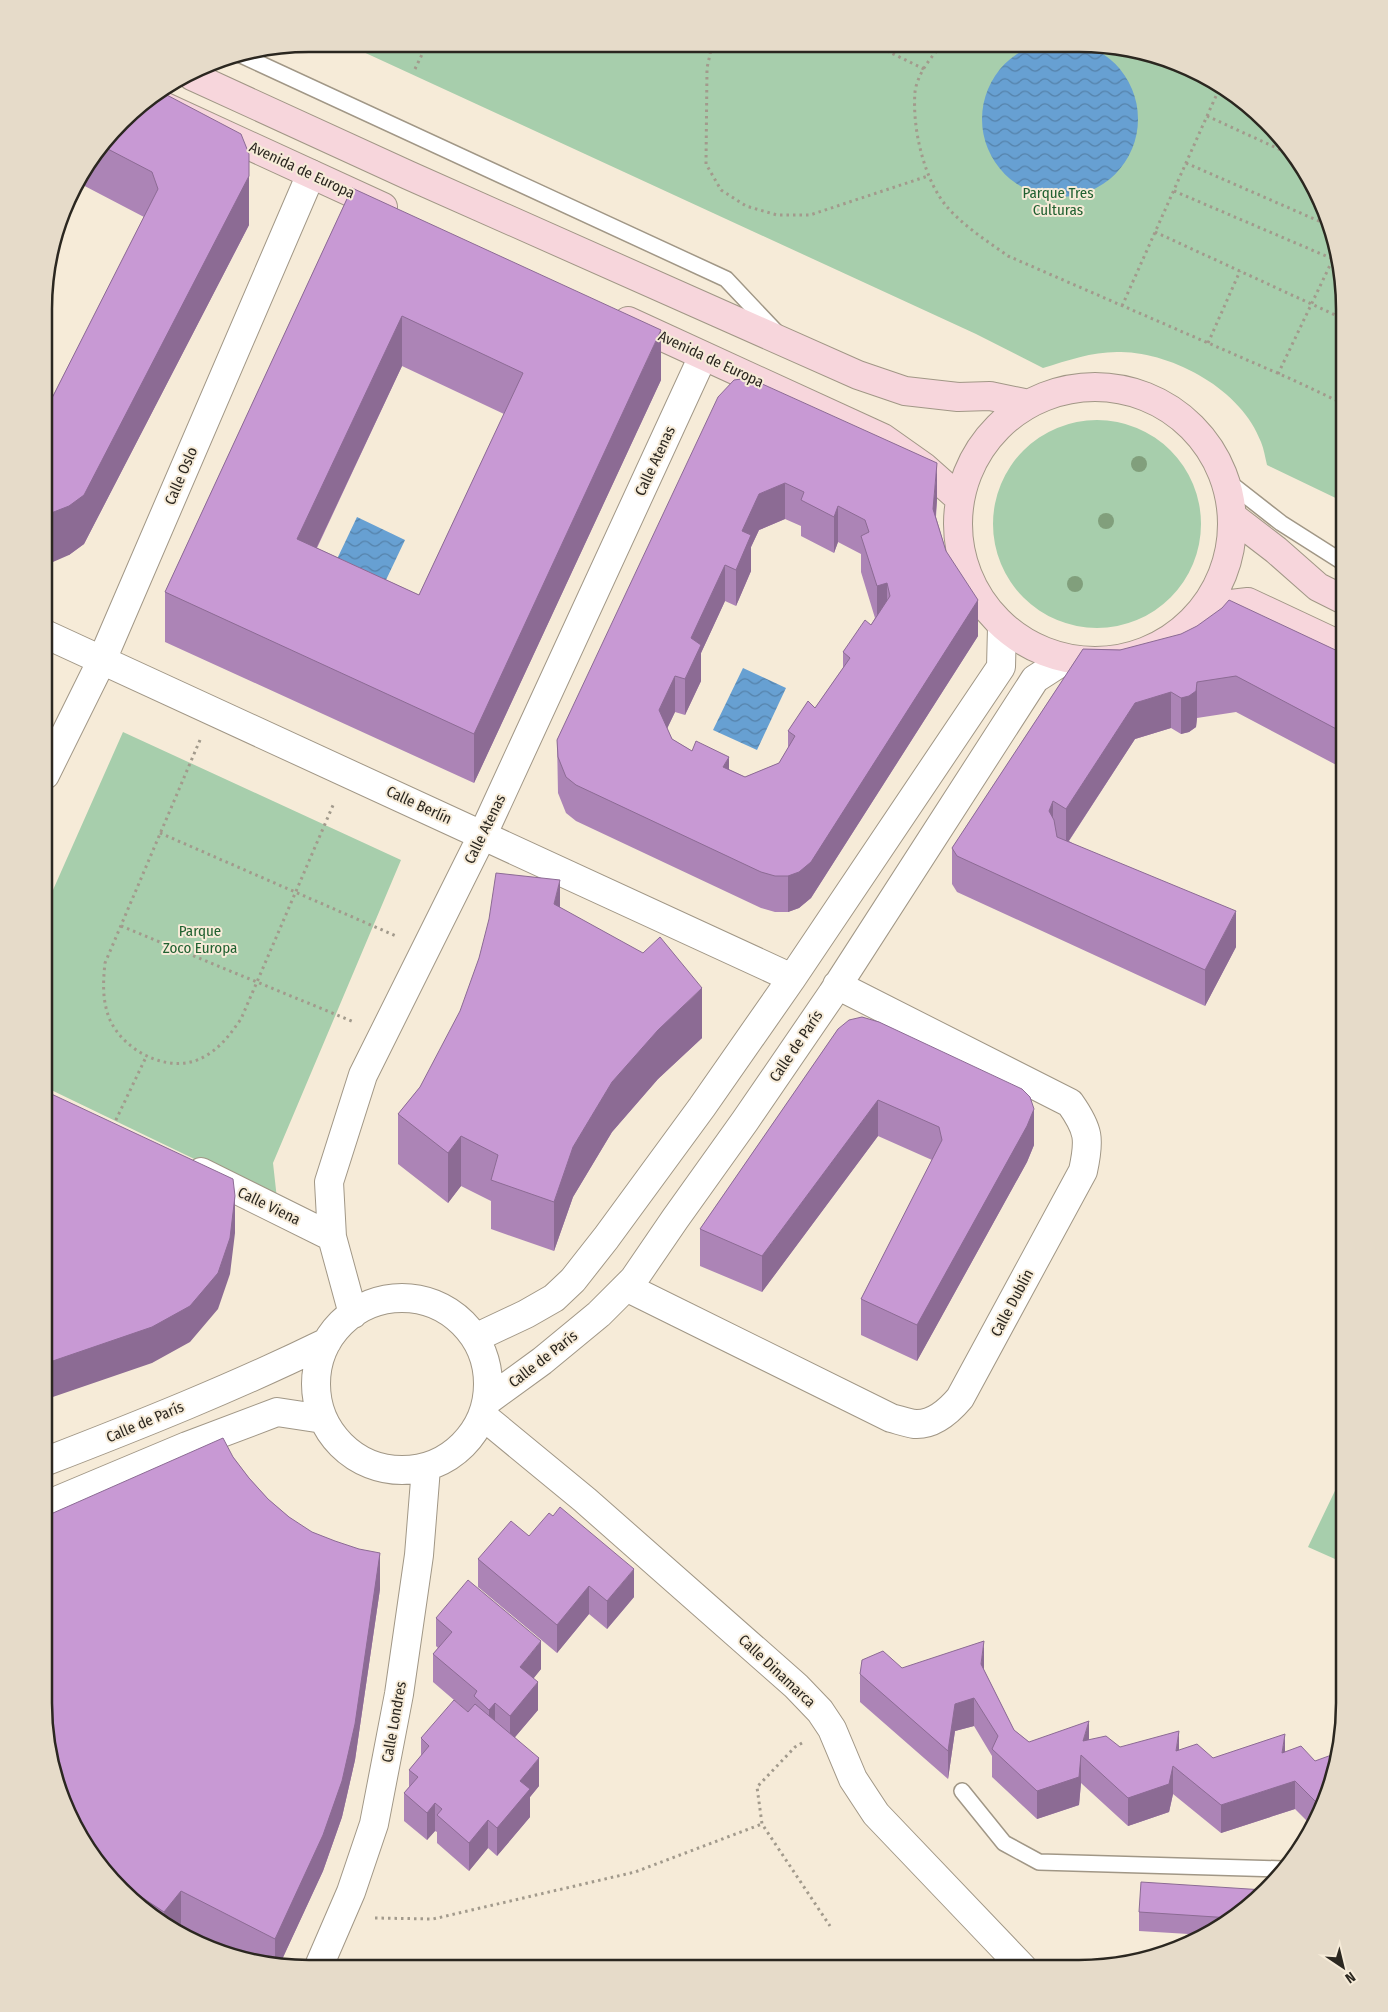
<svg xmlns="http://www.w3.org/2000/svg" width="1388" height="2012" font-family="'Fira Sans Condensed',sans-serif">
  <style>
    .green { fill: #a7ceac }
    .water { fill: url(#water-waves) }
    .lines { fill: none; stroke-linecap: round; stroke-linejoin: round }
    .lane-casing { stroke: #a19786; stroke-width: 18 }
    .street-casing { stroke: #a19786; stroke-width: 30 }
    .secondary-casing { stroke: #a19786; stroke-width: 30 }
    .path { stroke: #a29a8c; stroke-width: 3; stroke-dasharray: 2.5 4; stroke-linecap: butt }
    .lane { stroke: #fff; stroke-width: 15 }
    .street { stroke: #fff; stroke-width: 28 }
    .secondary { stroke: #f7d6dc; stroke-width: 28 }
    .tree { fill: #819f7c }
    .wall { fill: #ac84b6; fill-rule: evenodd }
    .shaded-wall { fill: #8c6b94 }
    .building { fill: #c899d4; stroke: #8c6b94; fill-rule: evenodd }
    .labels { text-anchor: middle; dominant-baseline: central; stroke-width: 4; stroke-linejoin: round; paint-order: stroke }
    .street-label { font-size: 15px; fill: #2b2720; stroke: #f6ebd8 }
    .park-label { font-size: 15px; fill: #216131; stroke: #f6ebd8 }
    .rim { fill: none; stroke: #2b2720; stroke-width: 2.5 }
  </style>
  <defs>
    <pattern id="water-waves" width="16" height="10" patternUnits="userSpaceOnUse" patternTransform="scale(1.25)"><rect width="16" height="10" fill="#67a0d2"/><path d="M0 5q4-4 8 0t8 0" fill="none" stroke="#5582aa"/></pattern>
  </defs>
  <rect width="100%" height="100%" fill="#f6ebd8"/>
  <path class="green" d="M346,44L1114,46L1180,64L1240,98L1279,134L1317,192L1339,257L1344,309V502L1267,465C1265,457 1264,449 1261,442C1242,390 1174,353 1121,352C1094,351 1069,360 1043,368L976,334Z
    M993 524a104 104 0 1 1 208 0a104 104 0 1 1-208 0Z
    M123,732L401,860L273,1163L277,1199L45,1087V908Z
    M1344,1472V1563L1308,1547Z"/>
  <path class="water" d="M982 119a78 78 0 1 1 156 0a78 78 0 1 1-156 0Z
    M357,517L405,540L376,601L328,578Z
    M743,668L786,688L757,750L713,730Z"/>
  <g class="lines">
    <defs>
      <path id="lane" d="M241,55L726,279L777,333
        M1226,480L1281,523L1344,563
        M962,1791L1004,1843L1039,1862L1283,1869"/>
      <path id="street" d="M45,634L792,978
        M45,775L102,660L311,174
        M201,1172L332,1237
        M626,1287L891,1418C899,1420 907,1423 915,1424C933,1425 949,1411 960,1398L1083,1171C1090,1139 1089,1130 1070,1103L837,985
        M316 1384a86 86 0 1 1 172 0a86 86 0 1 1-172 0Z
        M353,1314L332,1237L329,1182L363,1075L483,834L703,356
        M475,1338L526,1314L554,1298L573,1280L606,1238L702,1107L792,978L1001,667L1002,627
        M487,1401L542,1361L599,1314L634,1279L675,1219L745,1121L832,994L1035,679L1066,659
        M483,1416L585,1500L796,1686L820,1711L832,1729L853,1779L876,1814L1023,1968
        M44,1462C140,1425 235,1387 327,1342
        M44,1506L187,1446L277,1412L323,1419
        M319,1966L351,1892L374,1824L399,1694L419,1555L426,1468"/>
      <path id="secondary" d="M192,76L408,175L858,375L905,391L958,397L990,396L1029,404
        M150,100L383,207
        M628,321L883,438L924,467L960,499
        M958 524a137 137 0 1 1 274 0a137 137 0 1 1-274 0Z
        M1233,517L1276,550L1318,587L1344,600
        M1205,607L1248,602L1344,647"/>
    </defs>
    <use href="#lane" class="lane-casing"/>
    <use href="#street" class="street-casing"/>
    <use href="#secondary" class="secondary-casing"/>
    <path class="path" d="M712,45L707,68L706,164L721,190L746,206L777,215H810L928,176
      M875,45L924,69
      M941,46C930,58 917,75 915,92C912,128 924,181 948,208C965,227 987,241 1008,256L1291,379L1344,404
      M415,69L427,44
      M1207,116L1292,155
      M1186,163L1328,225
      M1174,191L1340,262
      M1155,232L1344,319
      M1122,306L1220,87
      M1208,343L1240,271
      M1278,374L1333,259
      M200,740L105,963C103,982 102,1001 110,1020C125,1053 174,1077 207,1055C222,1046 231,1033 241,1019L334,803
      M160,833L396,936
      M121,926L354,1022
      M113,1126L147,1055
      M802,1743L795,1747L757,1787L762,1824L830,1926
      M375,1918L433,1919L635,1872L762,1824"/>
    <use href="#lane" class="lane"/>
    <use href="#street" class="street"/>
    <use href="#secondary" class="secondary"/>
  </g>
  <g class="tree">
    <circle cx="1139" cy="464" r="8"/>
    <circle cx="1106" cy="521" r="8"/>
    <circle cx="1075" cy="584" r="8"/>
  </g>
  <path class="wall" d="M134,109L249,225L84,544L69,555L51,400L144,217L77,182L79,177Z
    M352,188L661,380L474,783L165,642V592ZM402,366L504,414L419,595L317,548Z
    M734,380L937,500L936,517L946,551L978,636L811,898L799,908L788,912H775L761,908L576,821L566,813L558,793L557,740ZM785,519L801,526V536L834,553L838,542L861,554V572L875,618L871,625L843,652V668L815,708L788,731V748L779,763L745,777L692,751L672,739L667,728L675,712L685,715L701,681V653L725,601L736,606L751,571V547L759,530Z
    M1083,649L1344,654V769L1236,712L1197,718L1196,727L1189,732L1181,734L1171,728L1135,739L1069,841L1236,947L1205,1006L957,892L952,884V848Z
    M560,908L702,1038L658,1079L612,1132L573,1197L554,1251L491,1229V1201L461,1186L448,1203L398,1164V1114L420,1087Z
    M838,1029L1034,1145L1027,1162L917,1361L861,1335V1299L932,1160L878,1136L762,1292L700,1266V1229Z
    M233,1457L249,1478L268,1499L289,1517L380,1589L355,1760L342,1817L323,1871L279,1966H275L240,1957L181,1927L178,1931L148,1914L99,1865Z
    M529,1536L634,1597L607,1629L589,1614L557,1653L478,1587V1559Z
    M436,1618L541,1669L533,1679L538,1710L515,1737L539,1786L530,1797V1817L497,1856L488,1848L469,1871L437,1843V1832L435,1831L427,1840L404,1821V1793L409,1787V1770L421,1756V1738L468,1712L433,1682V1654L438,1648L436,1646Z
    M902,1668L984,1670L1014,1730L1029,1742L1089,1740L1120,1747L1179,1750L1213,1758L1285,1752L1330,1788L1312,1826L1295,1809L1221,1833L1173,1794L1169,1812L1128,1826L1081,1783L1079,1805L1037,1819L992,1777V1756L974,1726L955,1731L948,1779L860,1702V1674Z
    M1254,1903L1205,1935L1139,1931V1912Z"/>
  <path class="shaded-wall" d="M249,176V225L84,544L69,555L46,565V515Z
    M402,316V366L297,589V539Z
    M661,330V380L474,783V734Z
    M937,463V500L933,545V509Z
    M785,483V519L759,530L751,547V571L736,606V570L742,531L759,494Z
    M838,506V542L834,553V517Z
    M725,565V601L701,653V681L685,715V679L691,638Z
    M887,583V619L877,622V586Z
    M978,600V636L811,898L799,908L788,912V876Z
    M675,676V712L659,746V710Z
    M1197,682V718L1196,727L1189,732L1181,734V698Z
    M1171,692V728L1135,739L1066,845V809L1135,703Z
    M729,757V793L723,767Z
    M1053,801V838L1049,811Z
    M560,880V930L554,904Z
    M1236,911V947L1205,1006V970Z
    M702,988V1038L658,1079L612,1132L573,1197L554,1251V1202L573,1147L612,1082L658,1030Z
    M878,1100V1136L762,1292V1256Z
    M1034,1109V1145L1027,1162L917,1361V1325Z
    M461,1136V1186L448,1203V1153Z
    M235,1196V1233L230,1274L218,1309L190,1342L152,1363L44,1400V1364Z
    M380,1553V1589L355,1760L342,1817L323,1871L279,1966H275V1939Z
    M634,1569V1597L607,1629V1601Z
    M589,1586V1614L557,1653V1625Z
    M541,1641V1669L520,1695V1667Z
    M984,1641V1669L981,1692V1664Z
    M538,1682V1710L510,1743V1716Z
    M974,1698V1726L955,1731L948,1779V1751L955,1704Z
    M495,1703V1731L489,1737V1710Z
    M1089,1721V1749L1083,1741Z
    M1179,1731V1759L1176,1751Z
    M1285,1734V1762L1282,1753Z
    M1081,1755V1783L1079,1805L1037,1819V1791Z
    M539,1758V1786L530,1797V1817L497,1856V1828L520,1781Z
    M1173,1766V1794L1169,1812L1128,1826V1798Z
    M1295,1781V1809L1221,1833V1805Z
    M435,1803V1831L427,1840V1813Z
    M488,1820V1848L469,1871V1843Z
    M181,1891V1927L178,1931L164,1923V1912Z"/>
  <path class="building" d="M163,93L241,134L249,154V176L84,495L69,506L46,515V402L51,400L158,189L152,172L104,147L134,109Z
    M352,188L661,330L474,734L165,592ZM402,316L523,373L419,595L297,539Z
    M749,378L937,463L933,509L946,551L978,600L811,862L799,872L788,876H775L761,872L576,785L566,777L558,757L557,740L718,397L734,380ZM785,483L804,492L801,500L834,517L838,506L865,520L869,532L861,536L877,586L887,583L890,596L871,625L865,620L843,652L850,658L815,708L808,701L788,731L795,736L779,763L745,777L723,767L729,757L696,741L692,751L672,739L659,710L675,676L685,679L701,645L691,638L725,565L736,570L751,535L742,531L759,494Z
    M1229,600L1344,654V733L1236,676L1197,682L1196,691L1189,696L1181,698L1171,692L1135,703L1066,809L1053,801L1049,811L1054,820L1057,837L1236,911L1205,970L957,856L952,848L1083,649L1120,650L1181,634L1197,626L1222,608Z
    M496,873L560,880L554,904L643,953L660,937L702,988L658,1030L612,1082L573,1147L554,1202L491,1180L498,1155L461,1136L448,1153L398,1114L420,1087L460,1011L479,958L489,919Z
    M862,1017L879,1022L1022,1089L1030,1097L1034,1109L1027,1126L917,1325L861,1299L942,1140L939,1127L878,1100L762,1256L700,1229L838,1029L849,1020Z
    M45,1091L233,1179L235,1196L230,1238L218,1273L190,1306L152,1327L44,1364Z
    M223,1438L233,1457L249,1478L268,1499L289,1517L312,1532L335,1541L359,1549L380,1553L355,1724L342,1781L323,1835L275,1939L181,1891L164,1912L110,1876L99,1865L71,1820L49,1755L44,1703V1517Z
    M560,1507L634,1569L607,1601L589,1586L557,1625L478,1559L511,1521L529,1536L549,1513L553,1516Z
    M468,1580L541,1641L520,1667L538,1682L510,1716L495,1703L489,1710L474,1696L477,1691L433,1654L452,1632L436,1618Z
    M984,1641L981,1664L1014,1730L1029,1742L1089,1721L1083,1741L1106,1736L1120,1747L1179,1731L1176,1751L1197,1744L1213,1758L1285,1734L1282,1753L1301,1746L1315,1761L1337,1753L1330,1788L1321,1807L1295,1781L1221,1805L1173,1766L1169,1784L1128,1798L1081,1755L1079,1777L1037,1791L992,1749L998,1736L974,1698L955,1704L948,1751L860,1674L862,1660L883,1651L902,1668Z
    M454,1700L468,1712L475,1704L539,1758L520,1781L530,1789L497,1828L488,1820L469,1843L437,1815L442,1809L435,1803L427,1813L404,1793L418,1777L409,1770L429,1746L421,1738Z
    M1141,1882L1264,1890L1254,1903L1231,1918L1139,1912Z"/>
  <g class="labels">
    <g class="street-label">
      <text transform="translate(302 170) rotate(25)">Avenida de Europa</text>
      <text transform="translate(711 359) rotate(25)">Avenida de Europa</text>
      <text transform="translate(655 461) rotate(-65)">Calle Atenas</text>
      <text transform="translate(181 476) rotate(-67)">Calle Oslo</text>
      <text transform="translate(419 805) rotate(25)">Calle Berlín</text>
      <text transform="translate(485 829) rotate(-64)">Calle Atenas</text>
      <text transform="translate(796 1046) rotate(-56)">Calle de París</text>
      <text transform="translate(269 1206) rotate(26)">Calle Viena</text>
      <text transform="translate(1012 1303) rotate(-62)">Calle Dublín</text>
      <text transform="translate(543 1359) rotate(-38)">Calle de París</text>
      <text transform="translate(145 1422) rotate(-23)">Calle de París</text>
      <text transform="translate(777 1671) rotate(43)">Calle Dinamarca</text>
      <text transform="translate(394 1722) rotate(-80)">Calle Londres</text>
    </g>
    <g class="park-label">
      <text x="1058" y="193">Parque Tres<tspan x="1058" dy="17">Culturas</tspan></text>
      <text x="200" y="931">Parque<tspan x="200" dy="17">Zoco Europa</tspan></text>
    </g>
  </g>
  <path d="M0 0H1388V2012H0ZM309 52H1079A257 257 0 0 1 1336 309V1703A257 257 0 0 1 1079 1960H309A257 257 0 0 1 52 1703V309A257 257 0 0 1 309 52Z" fill="#e6dbc9" fill-rule="evenodd"/>
  <path class="rim" d="M309 52H1079A257 257 0 0 1 1336 309V1703A257 257 0 0 1 1079 1960H309A257 257 0 0 1 52 1703V309A257 257 0 0 1 309 52Z"/>
  <g transform="translate(1343 1967) rotate(145)" stroke="#f6ebd8" stroke-width="4" paint-order="stroke">
  <path d="M0-4L9 19L0 12L-9 19Z" fill="#2b2720"/>
  <text y="-8" font-size="14" font-weight="bold" text-anchor="middle" fill="#2b2720">N</text>
  </g>
</svg>
